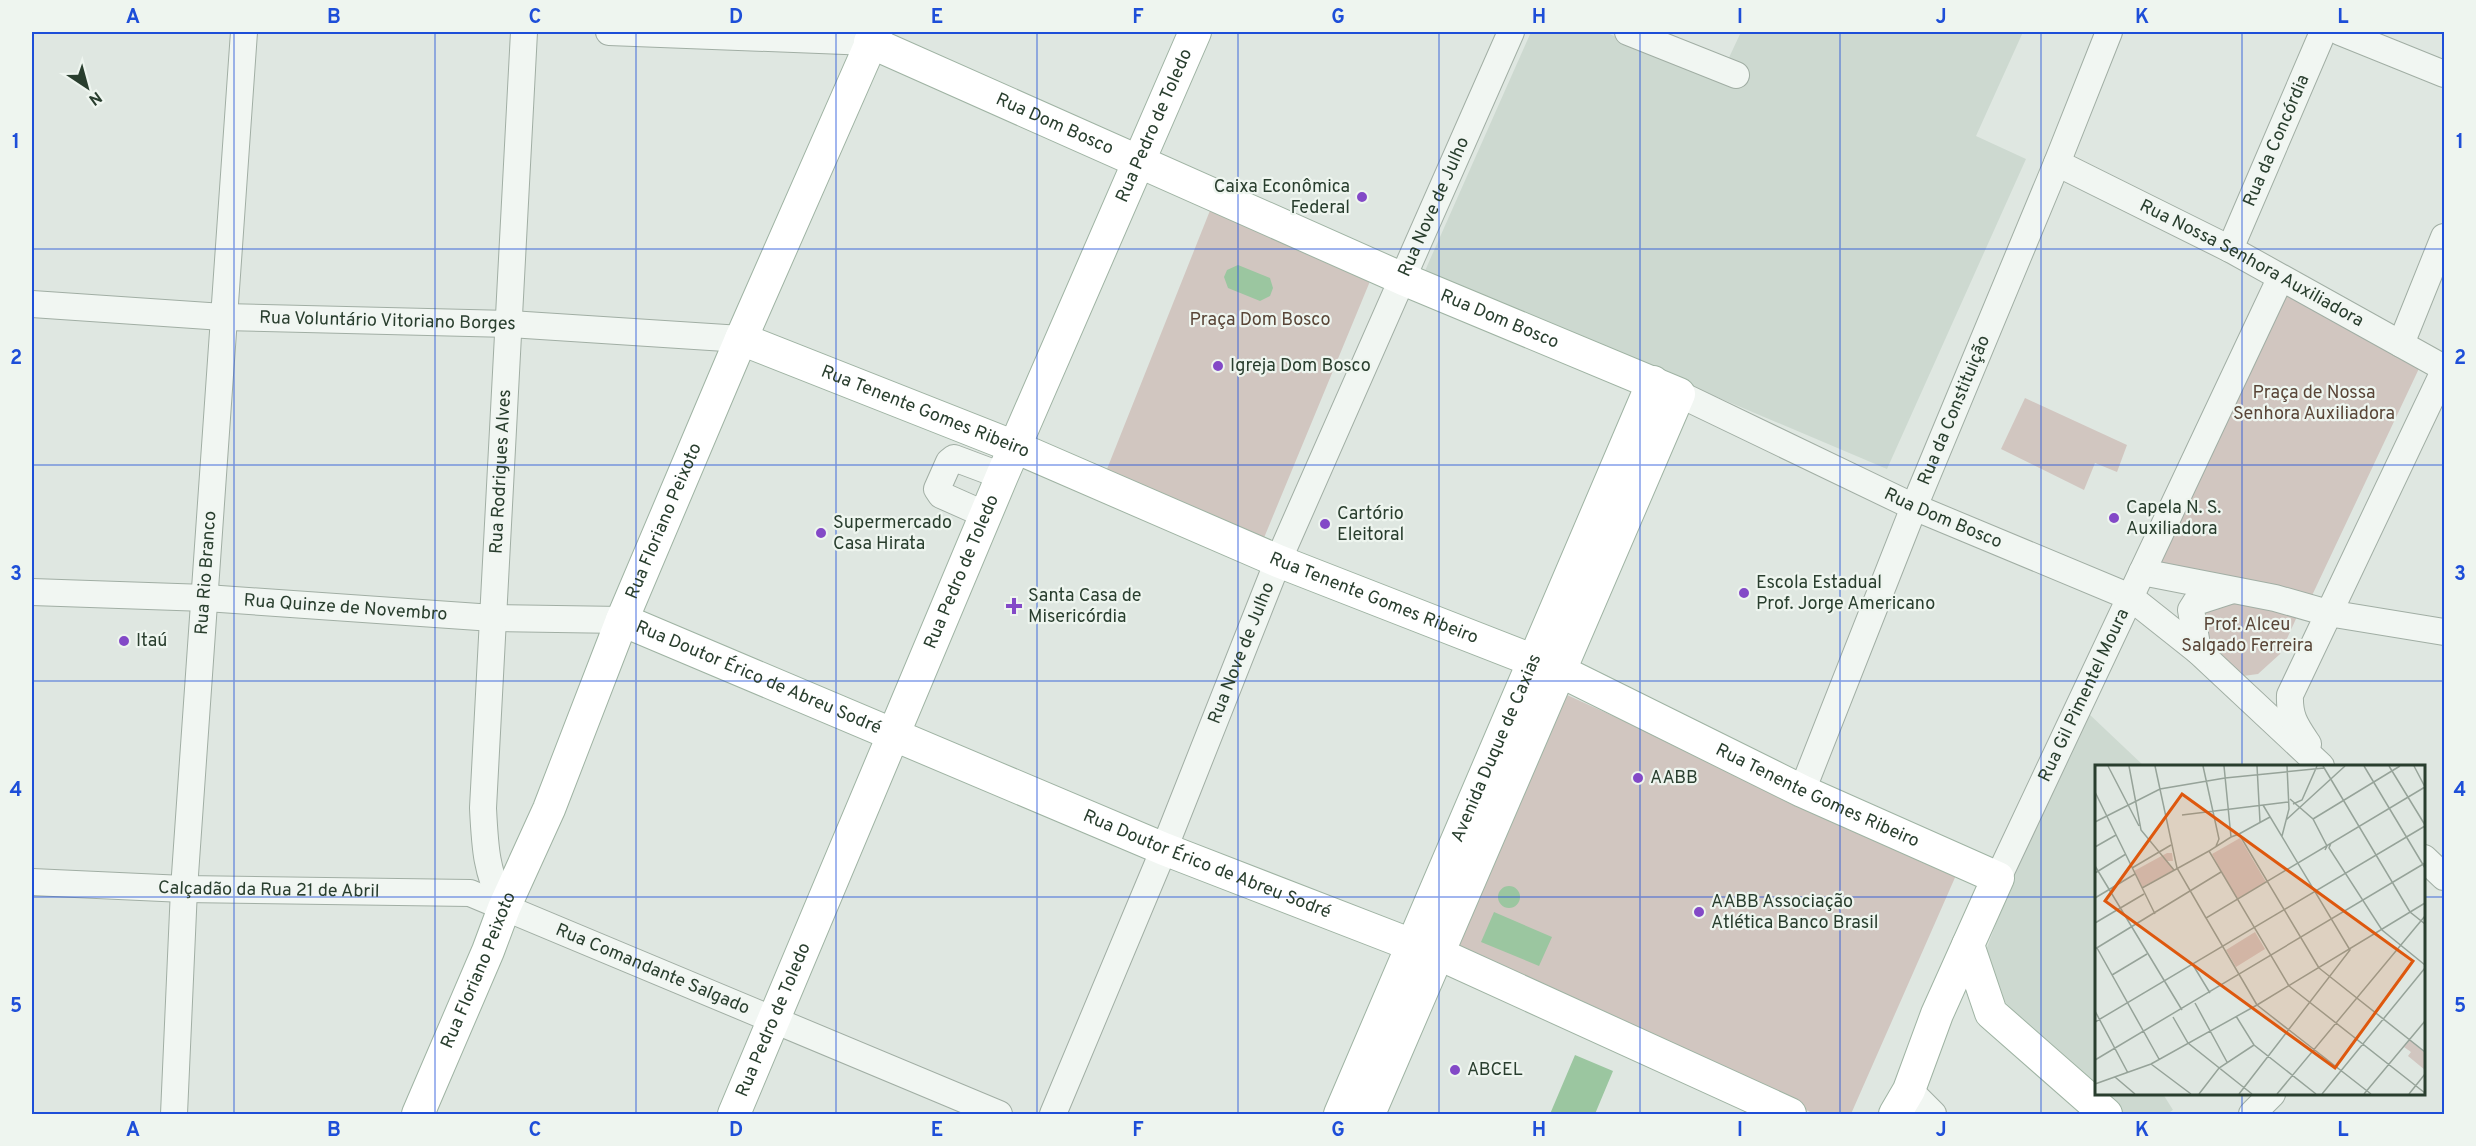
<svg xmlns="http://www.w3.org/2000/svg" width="2476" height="1146" font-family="Overpass,sans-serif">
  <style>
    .built { fill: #cdd9d0 }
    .green { fill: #d1c6c0 }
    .water { fill: #9bc6a0 }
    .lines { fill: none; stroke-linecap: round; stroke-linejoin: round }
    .minor-casing { stroke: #a1aea4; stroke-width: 28 }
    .major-casing { stroke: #9fb3a3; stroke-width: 34 }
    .minor { stroke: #f1f6f2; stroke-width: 26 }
    .major { stroke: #fff; stroke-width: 32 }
    .grid { fill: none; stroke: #1d4ed8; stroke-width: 1.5; stroke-opacity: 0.55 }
    .poi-dot { fill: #8349c7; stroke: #eef5ef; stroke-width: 2 }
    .labels { text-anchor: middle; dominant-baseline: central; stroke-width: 4.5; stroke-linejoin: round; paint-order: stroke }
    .street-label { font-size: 18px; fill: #293e2e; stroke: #eef5ef }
    .poi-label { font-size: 18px; fill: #293e2e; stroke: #eef5ef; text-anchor: start }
    .park-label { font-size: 18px; fill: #594537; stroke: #eef5ef }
    .inset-road { fill: none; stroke: #96a399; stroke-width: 1.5 }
    .view { fill: #de580e; fill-opacity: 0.15; stroke: #de580e; stroke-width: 3 }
    .inset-edge { fill: none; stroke: #293e2e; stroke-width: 3 }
    .neatline { fill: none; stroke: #1d4ed8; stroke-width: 2 }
    .grid-label { font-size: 20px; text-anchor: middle; font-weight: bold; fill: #1d4ed8 }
  </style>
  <rect width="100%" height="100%" fill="#dfe7e1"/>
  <path class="built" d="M1531,32H1605L1718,81L1741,32H2023L1976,136L2026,159L1887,469L1424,273Z
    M2088,713L2144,766H2096V1094H2163L2173,1110L2167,1114H2110L2002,999L1983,958L2071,725Z"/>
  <path class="green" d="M1213,203L1373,274L1261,545L1103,479Z
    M2281,284L2423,360L2308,604L2148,568Z
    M2025,398L2127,445L2117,472L2095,463L2084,490L2001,449Z
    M2216,601L2300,610L2280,654L2258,674L2243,676L2204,650L2200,606Z
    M1554,689L1957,873L1851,1114H1815L1441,951Z"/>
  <path class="water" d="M1238,265L1270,278L1273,288L1270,296L1260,301L1228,288L1224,277L1227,270Z
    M1498 897a11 11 0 1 1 22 0a11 11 0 1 1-22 0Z
    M1494,912L1552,937L1539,966L1481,942Z
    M1575,1055L1613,1071L1595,1114H1550Z"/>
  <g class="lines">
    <defs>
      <g id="minor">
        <path d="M609,32L870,42"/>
        <path d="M1628,32L1736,75"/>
        <path d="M2340,32L2444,74"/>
        <path id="s1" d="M2057,163L2230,249L2444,368"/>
        <path id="s2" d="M2230,249L2323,32"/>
        <path id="s3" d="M32,304L223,317L510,324L741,339"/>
        <path d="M2401,344L2444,237"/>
        <path id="s4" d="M1679,394L1914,507L2130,597L2198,651L2321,766"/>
        <path d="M986,515L941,495L937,489L949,462L954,458L1002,476"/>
        <path d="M2142,572L2275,598L2328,613L2444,632"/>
        <path id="s5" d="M32,592L206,598L493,618L622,620"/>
        <path d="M2203,654L2198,651L2191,610L2196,602L2230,591"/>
        <path d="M2308,744C2296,726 2289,717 2290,695L2444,371"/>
        <path id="s6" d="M1802,791L1914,507L2057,163L2109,32"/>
        <path d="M2424,858L2444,877"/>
        <path id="s7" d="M1998,878L2280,279"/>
        <path id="s8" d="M32,882L184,889L470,893L999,1114"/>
        <path id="s9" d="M504,908C486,871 485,848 483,808L524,32"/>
        <path d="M1909,1090L1933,1114"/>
        <path id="s10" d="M174,1114L184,889L244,32"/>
        <path id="s11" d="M1053,1114L1164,849L1278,561L1511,32"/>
        <path d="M2252,1114L2272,1094"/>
      </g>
      <g id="major">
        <path id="s12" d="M870,42L1403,279L1679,394L1369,1114"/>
        <path id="s13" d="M741,339L1015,447L1278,561L1560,671L1802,791L1998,878L1937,1014L1909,1090L1895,1114"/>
        <path id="s14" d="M622,620L1164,849L1412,945L1439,954L1790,1114"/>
        <path d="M1968,945L1991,1013L2106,1114"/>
        <path id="s15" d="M418,1114L488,951L504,908L549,809L622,620L741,339L876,32"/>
        <path id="s16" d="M734,1114L1002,476L1195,32"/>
        <path id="s17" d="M1340,1114L1653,382"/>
      </g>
    </defs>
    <use href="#minor" class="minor-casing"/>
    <use href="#major" class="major-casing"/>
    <use href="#minor" class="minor"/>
    <use href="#major" class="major"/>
  </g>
  <path class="grid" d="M234,32V1114M435,32V1114M636,32V1114M836,32V1114M1037,32V1114M1238,32V1114M1439,32V1114M1640,32V1114M1840,32V1114M2041,32V1114M2242,32V766M32,249H2444M32,465H2444M32,681H2444M32,897H2096M2424,897H2444M2242,1094V1114"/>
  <g class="poi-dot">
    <circle cx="1362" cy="197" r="6"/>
    <circle cx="1218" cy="366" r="6"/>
    <circle cx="2114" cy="518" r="6"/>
    <circle cx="1325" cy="524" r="6"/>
    <circle cx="821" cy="533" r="6"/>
    <circle cx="1744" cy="593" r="6"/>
    <path d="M1011 597h6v6h6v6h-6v6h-6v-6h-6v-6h6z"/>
    <circle cx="124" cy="641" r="6"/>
    <circle cx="1638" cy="778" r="6"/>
    <circle cx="1699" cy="912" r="6"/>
    <circle cx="1455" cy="1070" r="6"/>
  </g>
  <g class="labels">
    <g class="street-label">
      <text stroke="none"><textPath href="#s12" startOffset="202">Rua Dom Bosco</textPath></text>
      <text stroke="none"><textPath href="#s16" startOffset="1074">Rua Pedro de Toledo</textPath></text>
      <text stroke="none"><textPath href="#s2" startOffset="118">Rua da Concórdia</textPath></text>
      <text stroke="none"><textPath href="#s11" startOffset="984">Rua Nove de Julho</textPath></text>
      <text stroke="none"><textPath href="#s1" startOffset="219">Rua Nossa Senhora Auxiliadora</textPath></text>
      <text stroke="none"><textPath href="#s12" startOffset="688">Rua Dom Bosco</textPath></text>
      <text stroke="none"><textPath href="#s3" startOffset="356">Rua Voluntário Vitoriano Borges</textPath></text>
      <text stroke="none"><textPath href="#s6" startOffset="410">Rua da Constituição</textPath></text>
      <text stroke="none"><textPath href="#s13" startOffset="198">Rua Tenente Gomes Ribeiro</textPath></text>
      <text stroke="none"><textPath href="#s9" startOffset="440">Rua Rodrigues Alves</textPath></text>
      <text stroke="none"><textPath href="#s4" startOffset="292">Rua Dom Bosco</textPath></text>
      <text stroke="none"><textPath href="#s15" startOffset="642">Rua Floriano Peixoto</textPath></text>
      <text stroke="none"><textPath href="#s16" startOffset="588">Rua Pedro de Toledo</textPath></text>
      <text stroke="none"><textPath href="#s10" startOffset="542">Rua Rio Branco</textPath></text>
      <text stroke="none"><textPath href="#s13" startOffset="684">Rua Tenente Gomes Ribeiro</textPath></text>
      <text stroke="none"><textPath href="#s5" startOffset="314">Rua Quinze de Novembro</textPath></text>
      <text stroke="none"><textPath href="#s11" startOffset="498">Rua Nove de Julho</textPath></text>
      <text stroke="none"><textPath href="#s14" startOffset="148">Rua Doutor Érico de Abreu Sodré</textPath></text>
      <text stroke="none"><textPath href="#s7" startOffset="202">Rua Gil Pimentel Moura</textPath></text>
      <text stroke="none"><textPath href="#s17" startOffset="398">Avenida Duque de Caxias</textPath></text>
      <text stroke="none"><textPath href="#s13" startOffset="1170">Rua Tenente Gomes Ribeiro</textPath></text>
      <text stroke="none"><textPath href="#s14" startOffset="634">Rua Doutor Érico de Abreu Sodré</textPath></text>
      <text stroke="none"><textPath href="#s8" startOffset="237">Calçadão da Rua 21 de Abril</textPath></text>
      <text stroke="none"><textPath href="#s8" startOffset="636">Rua Comandante Salgado</textPath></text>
      <text stroke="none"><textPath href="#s15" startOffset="156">Rua Floriano Peixoto</textPath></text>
      <text stroke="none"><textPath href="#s16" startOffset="102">Rua Pedro de Toledo</textPath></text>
    </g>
    <g class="poi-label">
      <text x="1350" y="187" text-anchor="end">Caixa Econômica<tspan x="1350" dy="21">Federal</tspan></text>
      <text x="1230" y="366">Igreja Dom Bosco</text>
      <text x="2126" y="508">Capela N. S.<tspan x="2126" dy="21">Auxiliadora</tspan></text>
      <text x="1337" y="514">Cartório<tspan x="1337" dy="21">Eleitoral</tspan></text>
      <text x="833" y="523">Supermercado<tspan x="833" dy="21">Casa Hirata</tspan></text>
      <text x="1756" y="583">Escola Estadual<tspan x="1756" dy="21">Prof. Jorge Americano</tspan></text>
      <text x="1028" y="596">Santa Casa de<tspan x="1028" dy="21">Misericórdia</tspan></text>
      <text x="136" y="641">Itaú</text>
      <text x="1650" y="778">AABB</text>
      <text x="1711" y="902">AABB Associação<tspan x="1711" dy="21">Atlética Banco Brasil</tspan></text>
      <text x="1467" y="1070">ABCEL</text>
    </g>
    <g class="park-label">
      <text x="1260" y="320">Praça Dom Bosco</text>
      <text x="2314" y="393">Praça de Nossa<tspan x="2314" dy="21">Senhora Auxiliadora</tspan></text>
      <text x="2247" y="625">Prof. Alceu<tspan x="2247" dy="21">Salgado Ferreira</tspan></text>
    </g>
  </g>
  <g transform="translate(2095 765)">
    <rect width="330" height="330" fill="#dfe7e1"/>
    <path d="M145,73L171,117L142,134L117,89ZM72,88H77L78,96H72L79,105L47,122L39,106ZM160,167L170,184L141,202L131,185ZM315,275L330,288V305L313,291L316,287L309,282Z" fill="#d1c6c0"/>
    <path class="inset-road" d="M13,1L44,61M34,1L46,65L79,105M60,1L82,103L111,153M108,1L124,74L121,81M129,1L136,72M162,1L165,57M228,1L315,147L330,159M269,1L330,103M294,1L330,60M319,1L330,22M0,27L60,149M195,34L218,54L232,81L230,85M198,39L207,35L222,1M87,50L193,37M218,54L305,1M191,55L250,1M0,57L65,24L130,13L229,3M144,69L175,52M187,71L194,44L192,1M236,78L234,83L287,165L330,200M0,82L21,70M0,101L87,245M37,103L76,80M0,108L31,89M47,123L114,86M0,133L40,109M0,158L49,129M2,183L64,294M0,184L126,107M98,200L115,228M224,203L330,287M17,210L52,189M194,221L330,328M194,221L114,86L136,72L144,69L224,203M100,238L132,297M162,240L276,329M162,240L111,153L330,22M0,246L33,308M141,251L159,280L221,329M78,252L93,278L157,329M0,257L330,61M0,295L330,98M56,299L96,329M20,312L40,329M0,319L56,299L162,240L330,138M104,329L124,303L159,280M144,329L255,185L168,40M182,329L330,151M227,329L330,203M269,329L330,256M314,329L330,309"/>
    <path class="view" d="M87,29L318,196L240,303L10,136Z"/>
    <rect width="330" height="330" class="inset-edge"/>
  </g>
  <rect width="2476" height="1146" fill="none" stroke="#eef5ef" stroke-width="66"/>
  <g transform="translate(87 87) rotate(144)" stroke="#eef5ef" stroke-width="4.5" paint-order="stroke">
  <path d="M0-4.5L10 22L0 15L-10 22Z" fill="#293e2e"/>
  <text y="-9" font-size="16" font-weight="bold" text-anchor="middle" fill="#293e2e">N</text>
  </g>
  <rect x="33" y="33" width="2410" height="1080" class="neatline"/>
  <g class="grid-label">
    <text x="133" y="23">A</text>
    <text x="334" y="23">B</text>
    <text x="535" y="23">C</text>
    <text x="736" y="23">D</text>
    <text x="937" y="23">E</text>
    <text x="1138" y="23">F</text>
    <text x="1338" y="23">G</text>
    <text x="1539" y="23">H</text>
    <text x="1740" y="23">I</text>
    <text x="1941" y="23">J</text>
    <text x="2142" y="23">K</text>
    <text x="2343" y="23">L</text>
    <text x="16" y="148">1</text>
    <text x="2460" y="148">1</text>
    <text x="16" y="364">2</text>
    <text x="2460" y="364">2</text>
    <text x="16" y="580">3</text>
    <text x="2460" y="580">3</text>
    <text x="16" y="796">4</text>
    <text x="2460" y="796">4</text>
    <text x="16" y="1012">5</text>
    <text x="2460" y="1012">5</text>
    <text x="133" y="1136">A</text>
    <text x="334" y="1136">B</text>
    <text x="535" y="1136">C</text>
    <text x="736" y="1136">D</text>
    <text x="937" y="1136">E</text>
    <text x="1138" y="1136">F</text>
    <text x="1338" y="1136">G</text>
    <text x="1539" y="1136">H</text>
    <text x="1740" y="1136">I</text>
    <text x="1941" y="1136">J</text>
    <text x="2142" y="1136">K</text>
    <text x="2343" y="1136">L</text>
  </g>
</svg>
